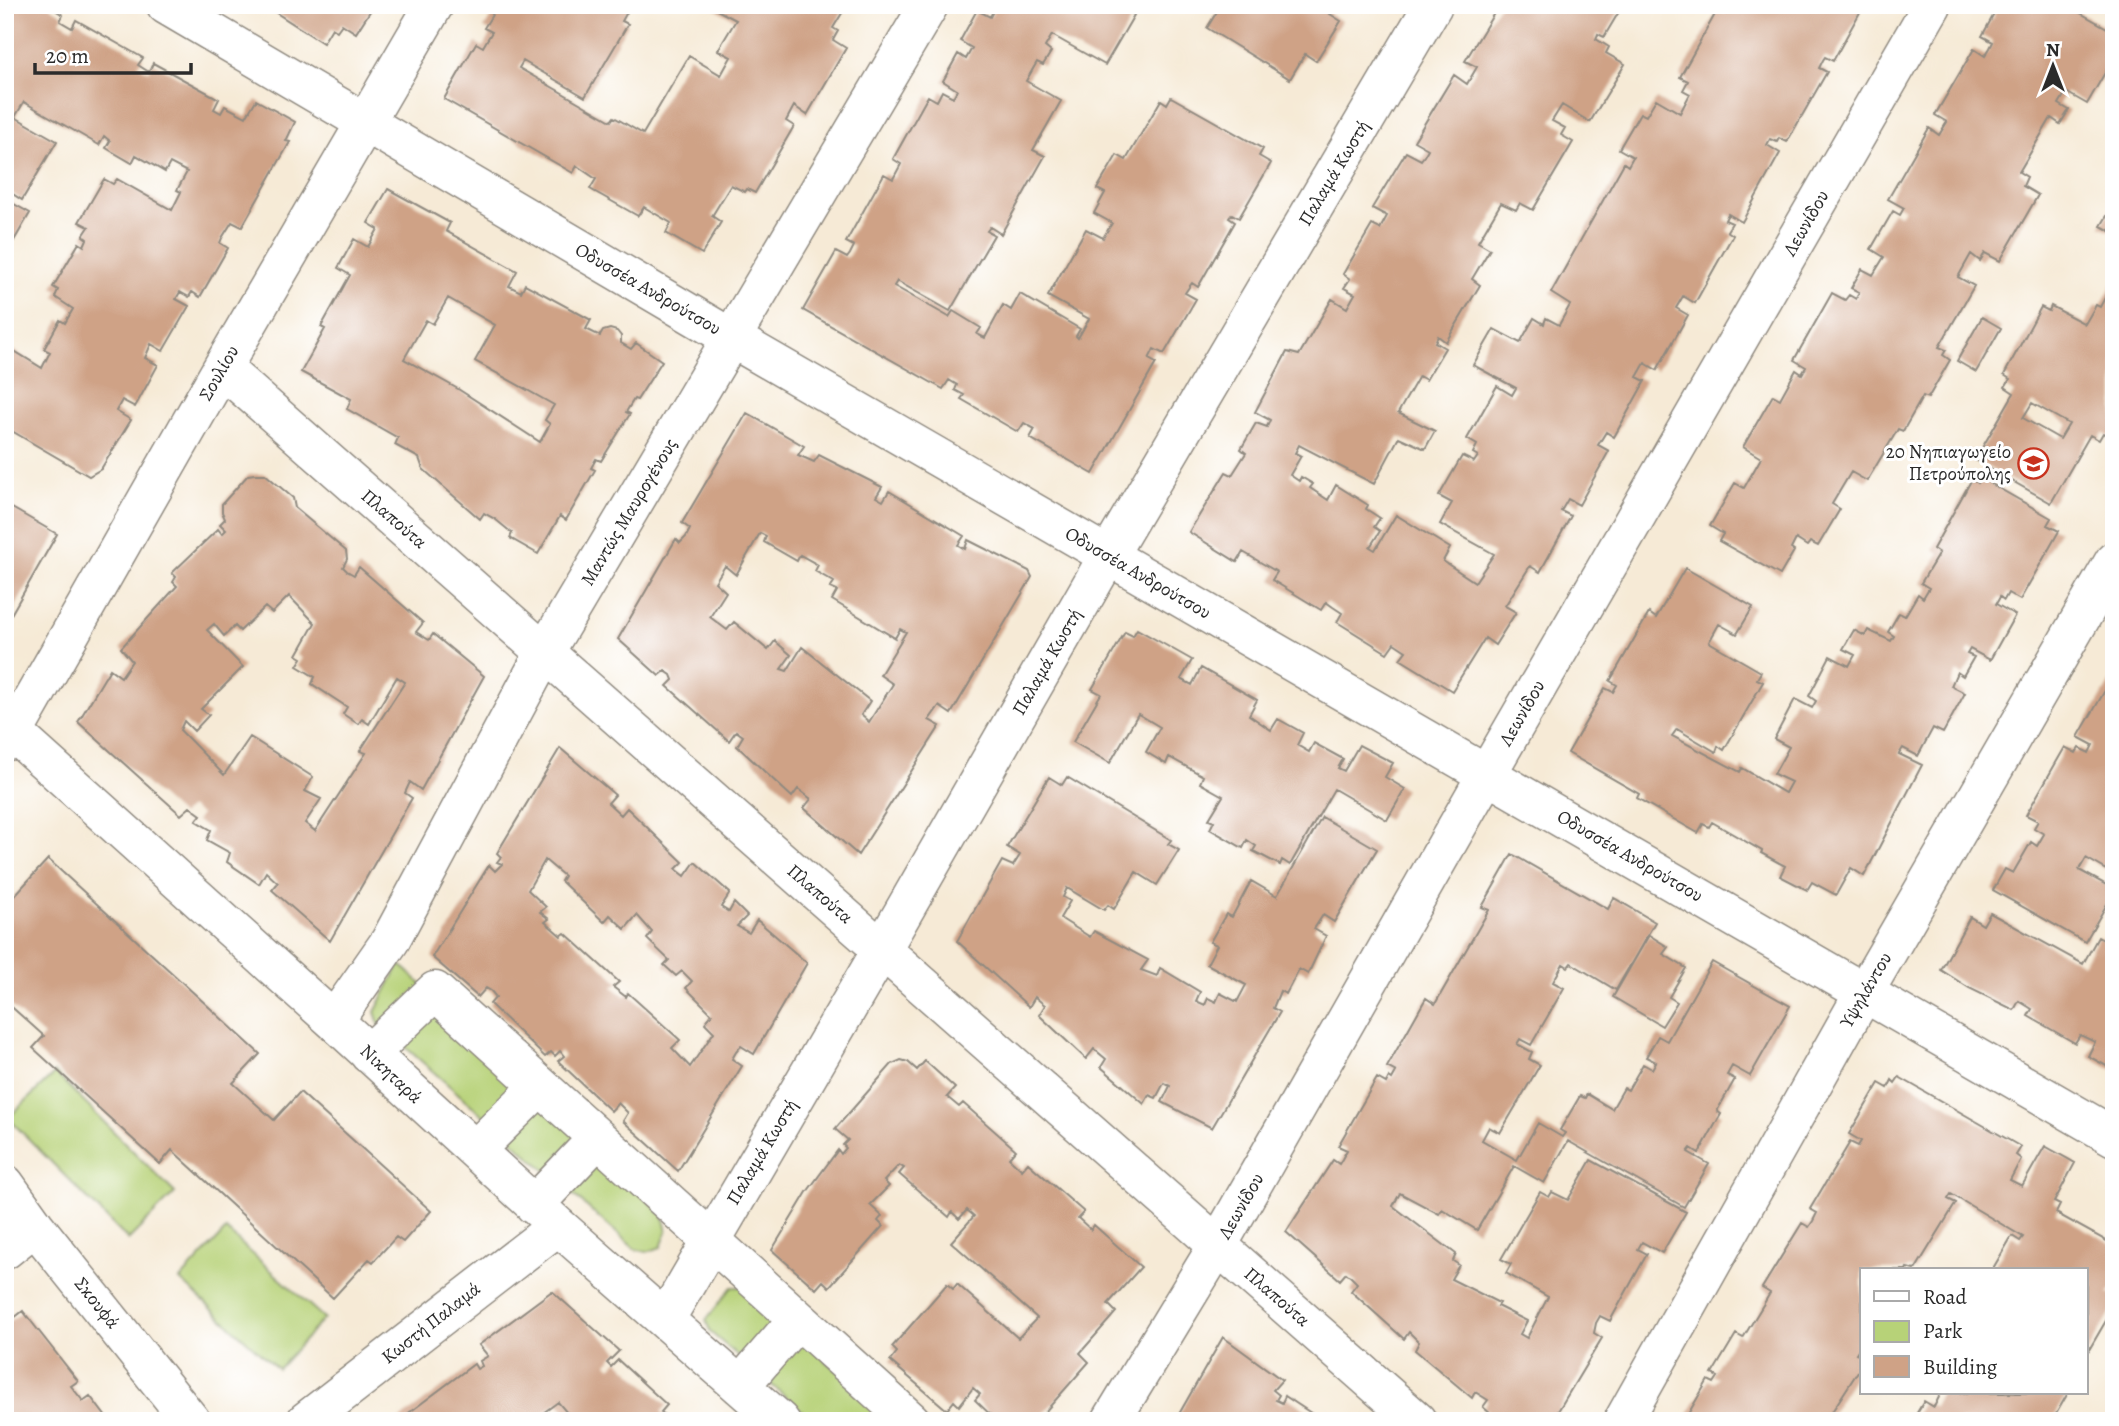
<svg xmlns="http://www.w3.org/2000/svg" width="2119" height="1426" font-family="Alegreya,serif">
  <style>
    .green { fill: #b7d278; stroke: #717e52; stroke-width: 2 }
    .building { fill: #cfa286; fill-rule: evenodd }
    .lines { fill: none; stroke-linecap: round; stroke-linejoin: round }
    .minor-casing { stroke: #908a80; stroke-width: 41 }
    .minor { stroke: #fff; stroke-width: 38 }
    .labels { text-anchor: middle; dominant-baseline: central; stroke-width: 6; stroke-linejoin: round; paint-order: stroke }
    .street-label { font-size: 19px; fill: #2b2b2b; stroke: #fff }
    .poi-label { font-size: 19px; fill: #2b2b2b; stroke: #fff; text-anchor: end }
  </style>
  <rect width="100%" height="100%" fill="#fff"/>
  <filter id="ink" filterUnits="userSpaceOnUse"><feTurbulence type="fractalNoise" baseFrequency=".0143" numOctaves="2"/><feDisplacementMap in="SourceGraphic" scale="14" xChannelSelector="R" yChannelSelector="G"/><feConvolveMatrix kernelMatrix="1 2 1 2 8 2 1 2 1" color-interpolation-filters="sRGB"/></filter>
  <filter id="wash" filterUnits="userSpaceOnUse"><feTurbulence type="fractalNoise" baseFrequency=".00686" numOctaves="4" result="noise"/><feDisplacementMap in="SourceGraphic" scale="28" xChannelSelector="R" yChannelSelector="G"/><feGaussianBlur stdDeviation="1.57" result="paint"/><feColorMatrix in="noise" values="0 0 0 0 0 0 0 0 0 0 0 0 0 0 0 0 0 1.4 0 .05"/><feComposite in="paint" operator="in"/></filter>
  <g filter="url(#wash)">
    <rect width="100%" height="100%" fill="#f6ead6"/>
    <path class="green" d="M400,964L663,1215L667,1232L661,1247L647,1252L635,1249L379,1024L375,1012Z
      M55,1073L175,1193L128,1240L8,1118Z
      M226,1230L324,1318L278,1369L180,1280Z
      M732,1287H742L895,1421H814L710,1332L706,1320Z"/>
    <g id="blocks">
      <path class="building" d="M5,5H47L63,15L60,21L72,28L76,20L143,58L138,65L149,72L153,63L219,99L214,109L221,113L225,106L246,117L256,100L295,122L286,141L290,142L242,227L232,222L222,238L220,243L228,248L200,297L192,292L189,297L180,292L176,299L189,306L163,351L151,344L145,358L158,365L135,407L122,400L116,411L131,420L101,469L89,476L5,427V359L11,349L42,368L50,352L44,349L60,320L65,323L73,309L55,297L58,290L53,287L79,243L84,246L87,239L83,236L89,227L79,222L104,179L113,184L117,179L172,210L181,192L177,190L187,172L170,163L165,172L136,155L132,163L106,148L110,141L104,136L99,145L24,102L15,117L57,141L22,200L11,193L7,200L30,213L5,256Z
        M264,5H374L356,33L342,24L337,31L332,28L323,43Z
        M498,5H631L622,21L628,24L585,97L523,61L519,68L611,121L614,117L643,134L689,56L721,75L731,57L718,50L736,20L715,9L717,5H847L833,28L838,31L833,40L846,48L807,115L794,106L786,121L794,126L755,193L747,189L745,192L731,185L712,216L721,222L702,254L666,233L671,223L644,207L638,216L590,189L596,179L577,166L573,173L444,99L476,43L483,47L487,40L492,32L484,28Z
        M996,5H1123L1122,8L1134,15L1105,65L1052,35L1045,47L1051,52L1043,65L1037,62L1026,81L1061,101L1033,150L1045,156L1001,234L990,227L987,231L994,235L950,311L897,281L894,286L949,317L953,311L981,328L977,334L985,338L1003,305L1011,310L1020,294L1080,329L1076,336L1078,338L1089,319L1048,296L1086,229L1103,238L1112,223L1094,213L1105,193L1097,189L1117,155L1126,160L1161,100L1167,104L1171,97L1263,149L1259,156L1271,163L1239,218L1232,214L1229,218L1235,222L1198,287L1192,283L1189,287L1185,293L1196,299L1164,354L1154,349L1149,359L1156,363L1093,474L1030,438L1035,429L1024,423L1018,432L961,399L964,395L955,390L957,385L949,380L943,389L803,310L836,252L847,258L850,254L854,246L846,242L884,174L893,179L901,164L893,159L928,96L937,101L942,91L953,97L957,90L943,81L958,54L966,59L972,48L960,41L977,10L990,17Z
        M1221,5H1335L1330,14L1341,21L1316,61L1305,54L1290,79L1207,28Z
        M1499,5H1623L1604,37L1598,34L1596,39L1609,47L1606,53L1625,64L1590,122L1562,105L1552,121L1565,128L1561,135L1573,142L1533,210L1520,203L1516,210L1501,203L1478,242L1490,249L1472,279L1480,285L1446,342L1438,336L1435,342L1445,348L1426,380L1419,376L1398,413L1435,431L1425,449L1399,437L1374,484L1299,445L1295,453L1301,456L1290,475L1299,481L1301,477L1313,484L1310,488L1328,500L1336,485L1368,505L1366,509L1380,518L1374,527L1380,531L1370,547L1375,550L1396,515L1450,548L1443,561L1475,582L1494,554L1440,524L1452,503L1439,496L1462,456L1474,462L1478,456L1473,453L1477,445L1467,439L1497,386L1512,395L1516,388L1473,365L1494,329L1520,343L1534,318L1544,324L1546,318L1559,325L1570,305L1551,293L1624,163L1628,166L1633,157L1619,149L1640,113L1646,116L1656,99L1680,113L1690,94L1683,90L1688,81L1680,77L1718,9L1726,14L1729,8L1724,5H1864L1833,61L1825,57L1823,60L1819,68L1827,72L1787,142L1779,138L1777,142L1770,139L1767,145L1780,153L1742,222L1728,214L1725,220L1732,223L1727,231L1733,235L1695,303L1683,296L1679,303L1676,308L1688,315L1657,370L1645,363L1637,377L1645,381L1614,437L1606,432L1598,445L1609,451L1579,505L1568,499L1561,511L1571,516L1540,572L1530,566L1505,606L1516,612L1495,645L1485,638L1452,691L1400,659L1406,651L1394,643L1387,653L1337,622L1342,613L1333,607L1326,602L1321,610L1272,580L1277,572L1243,552L1237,562L1189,532L1226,472L1232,475L1246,453L1241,449L1256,423L1267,427L1270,420L1255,412L1287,352L1299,355L1332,299L1347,308L1355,294L1344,288L1350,279L1343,274L1372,225L1380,229L1387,216L1372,208L1406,152L1421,160L1424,156L1428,149L1414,141L1454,75L1467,84L1477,67L1465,61Z
        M1999,5H2066L2114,32V57L2087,104L2066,92L2059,104L2069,110L2060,124L2051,118L2019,172L2027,177L2023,186L2038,195L2000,261L1985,253L1980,261L1971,254L1958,277L1974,286L1939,347L1946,350L1943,355L1950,360L1928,398L1923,396L1903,431L1898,429L1867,481L1851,472L1832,504L1840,509L1818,546L1810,542L1807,546L1796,539L1791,549L1794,551L1780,575L1719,541L1723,534L1710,526L1735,483L1744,488L1761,458L1743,447L1773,395L1780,399L1796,370L1802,374L1806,367L1794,360L1832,293L1845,300L1849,295L1856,299L1859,292L1851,288L1862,269L1873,275L1884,257L1871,249L1893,211L1900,215L1904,208L1888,199L1929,128L1939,135L1947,122L1935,115L1974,49L1985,56L1990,48L1993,42L1982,36Z
        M388,189L450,223L446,231L517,271L509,286L521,292L525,284L591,320L586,329L600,336L603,331L610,329L617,331L621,336V343L631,349L636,343L662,361L637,400L634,399L626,412L630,414L601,461L596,459L591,468L595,470L566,520L560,516L538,554L510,538L512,533L495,519L484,513L480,519L423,469L419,458L395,445L398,438L347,409L351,399L301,372L325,329L321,327L350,275L338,268L354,239L368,247L378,229L368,223ZM448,298L495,325L475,361L554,405L545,420L550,424L540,442L458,389L404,359L426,320L433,324Z
        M2114,204V233L2101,226Z
        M2114,281V439L2103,433L2099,440L2090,435L2051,503L1975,460L2014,393L2005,387L2010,379L2004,375L2041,307L2049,311L2051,306L2085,324L2096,305L2100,307ZM2032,403L2069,424L2060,439L2023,418Z
        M1982,317L2001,328L1976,372L1957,361Z
        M747,413L804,446L798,455L814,462L819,455L882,487L876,497L883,501L889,491L964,536L958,545L965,549L968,540L1029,571L1032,577L951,714L939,706L929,720L940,726L858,855L804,808L811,799L798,789L792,797L737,746L743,736L736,731L729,741L667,686L673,680L671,675L665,671L659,676L618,639L676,539L680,543L686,537L690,529L682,523ZM760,533L766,536L764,542L797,561L800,555L818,565L815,571L834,582L830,588L837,591L832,600L895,638L900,629L906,632L880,675L893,684L869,722L861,715L870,701L802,647L787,671L781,669L791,655L775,641L768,650L734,622L727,630L710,617L726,592L715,582L725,566L736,575Z
        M255,474H265L293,498L295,508L346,551L347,559L343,567L347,571L354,575L359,567L423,623L416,632L429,640L433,634L484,676L421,790L410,782L405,793L412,798L330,941L272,890L278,883L266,872L259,884L227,862L230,853L207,840L211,830L196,821L201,815L190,807L181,815L78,722L110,669L121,677L132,661L121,648L177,586L173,582L176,577L172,573L218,529L222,534L226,530L220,524L225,519L222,512V504L248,475ZM289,596L315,623L297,655L302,658L297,666L315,677L312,684L347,707L343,714L358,724L362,719L369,724L397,677L405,682L360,751L366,753L315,831L305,823L321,799L305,791L313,777L250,737L224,775L180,730L184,721L194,731L209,715L201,709L243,667L207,630L214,624L224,636L235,626L240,631L265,607L272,613Z
        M1981,478L2051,518L2047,525L2059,531L2020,600L2008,593L2004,600L2000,597L1996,604L2015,615L1990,660L1970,649L1967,654L1974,657L1963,676L1957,672L1951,686L1965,693L1943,733L1933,728L1918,756L1903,748L1899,754L1922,765L1864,876L1851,868L1836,895L1812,882L1807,890L1780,876L1785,866L1761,853L1762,851L1712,822L1709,827L1703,824L1698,833L1637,798L1639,794L1568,753L1605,688L1613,692L1617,685L1610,681L1649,613L1656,618L1685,568L1753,607L1737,634L1719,624L1709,642L1761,672L1757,679L1763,682L1724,750L1718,746L1716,752L1677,729L1672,736L1740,772L1742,768L1785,793L1791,782L1774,774L1789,747L1774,739L1795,699L1812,708L1816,701L1809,696L1830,656L1849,666L1855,655L1843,649L1854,630L1865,636L1868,630L1891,641L1894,636L1888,632L1899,613L1905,616L1918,594L1923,598L1929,588L1921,583L1939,553L1933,549L1972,479L1978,483Z
        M5,504L57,534L5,625Z
        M1137,629L1192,660L1181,679L1192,685L1201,668L1257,700L1249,715L1271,730L1278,719L1303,733L1297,745L1309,752L1314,743L1343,759L1338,768L1344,771L1359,745L1393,763L1385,777L1405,789L1387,820L1334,789L1290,865L1282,860L1280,865L1253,851L1256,846L1247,840L1243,848L1210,829L1214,821L1209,819L1223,796L1200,783L1203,776L1169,757L1166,764L1146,752L1160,727L1138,714L1110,763L1073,742L1101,694L1092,689L1125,632L1133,636Z
        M2114,675V874L2086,858L2079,870L2114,889V892L2085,942L1993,890L2005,869L2013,873L2031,842L2037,846L2044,834L2034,828L2038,821L2026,815L2065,747L2076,753L2079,748L2089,753L2093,745L2078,737Z
        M560,748L615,795L608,803L621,815L627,808L683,862L676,869L685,876L695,862L730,893L721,907L729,912L734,903L747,916L737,926L749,933L757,920L807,963L754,1054L741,1046L736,1052L732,1059L742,1066L678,1171L623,1121L628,1113L618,1103L611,1111L558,1061L564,1056L560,1051L555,1056L551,1052L545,1057L490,1004L496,997L491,991L486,988L478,997L432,957L489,865L495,871L502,864L497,862L501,857L497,853ZM545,860L564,876L561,881L604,922L610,915L625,929L637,915L652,932L647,939L669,960L664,965L676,976L682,971L692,981L686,988L712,1014L705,1023L714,1032L690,1067L672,1048L680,1040L628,993L626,997L613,987L619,982L565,933L561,936L545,922L549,919L540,912L546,907L528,890Z
        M1049,777L1062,785L1067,777L1171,840L1168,844L1179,850L1157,885L1136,872L1114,909L1108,905L1104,910L1067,888L1063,897L1070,901L1060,918L1090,937L1094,931L1148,960L1141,970L1157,976L1160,968L1200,992L1196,1001L1205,1005L1208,998L1216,1002L1220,993L1237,1002L1246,985L1207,964L1217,945L1210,942L1226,914L1232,917L1251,881L1277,896L1322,817L1377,849L1334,922L1323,915L1314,929L1326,936L1308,974L1299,969L1286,994L1280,991L1273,1008L1280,1012L1212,1128L1162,1102L1170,1086L1164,1083L1156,1098L1149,1095L1144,1104L1101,1067L1106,1059L1094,1049L1086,1059L1039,1015L1045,1005L1041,1002L1035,997L1029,1007L957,941L1002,861L1013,866L1020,855L1007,847Z
        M1512,854L1608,909L1614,898L1655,922L1616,990L1571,963L1568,967L1563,964L1553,982L1564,988L1531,1045L1520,1039L1517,1044L1532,1052L1529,1059L1540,1065L1500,1133L1489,1127L1482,1140L1517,1160L1538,1123L1562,1137L1565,1133L1560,1130L1580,1096L1585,1098L1587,1094L1612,1109L1624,1088L1628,1090L1643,1064L1652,1069L1656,1062L1646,1057L1658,1036L1667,1041L1712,962L1790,1006L1750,1076L1732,1066L1727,1075L1735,1079L1717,1111L1721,1114L1699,1153L1691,1148L1688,1152L1709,1164L1684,1207L1568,1141L1544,1183L1514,1166L1477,1230L1442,1209L1439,1214L1400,1193L1393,1206L1456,1254L1453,1261L1459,1265L1451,1279L1499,1303L1497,1306L1527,1321L1520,1334L1527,1338L1548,1297L1506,1273L1511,1264L1501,1259L1540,1192L1549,1197L1552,1192L1568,1200L1591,1160L1686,1212L1662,1253L1642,1242L1638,1249L1647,1254L1610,1321L1600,1316L1596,1323L1594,1333L1602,1338L1552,1421H1499L1483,1407L1488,1400L1475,1392L1472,1398L1415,1350L1419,1342L1409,1332L1404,1339L1351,1291L1357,1283L1351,1277L1346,1273L1340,1280L1286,1232L1333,1160L1339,1164L1342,1159L1347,1150L1338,1146L1377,1078L1386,1083L1389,1077L1392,1079L1396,1072L1387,1067L1426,998L1435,1004L1489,910L1482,907Z
        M48,859L260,1054L233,1083L274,1120L300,1092L431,1211L403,1242L396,1237L373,1262L369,1259L333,1298L172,1150L160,1164L33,1048L44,1036L5,1001V906Z
        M1990,913L2083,964L2098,937L2114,946V1070L2088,1056L2095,1042L2080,1035L2075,1043L2028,1016L2032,1009L2019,1001L2014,1010L1969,988L1941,970L1970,917L1983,925Z
        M1649,935L1668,947L1663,954L1686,968L1669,997L1677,1002L1662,1026L1613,997Z
        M901,1060L908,1062L917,1070L925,1061L955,1088L947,1097L959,1107L963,1103L1016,1150L1009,1158L1022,1170L1028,1163L1084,1212L1078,1218L1091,1230L1094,1225L1141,1267L1108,1304L1116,1312L1080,1353L1089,1362L1037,1421H997L975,1400L980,1394L973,1388L959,1406L954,1401L947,1410L890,1361L897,1352L892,1347L947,1284L953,1289L957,1284L1018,1338L1037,1318L951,1242L974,1216L967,1210L959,1219L952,1212L949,1217L899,1174L904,1168L899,1165L884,1181L889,1186L870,1205L882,1216L878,1221L883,1226L829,1287L823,1281L816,1289L772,1250L807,1192L838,1150L841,1154L846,1148L843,1145L848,1140L835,1129L892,1064Z
        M1899,1077L2021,1147L2016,1155L2021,1159L2010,1180L2022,1186L2045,1146L2075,1163L2054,1202L2060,1205L2056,1213L2114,1245V1287L2108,1293L2114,1296V1307L2086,1355V1270H1992L2012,1236L2020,1241L2023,1237L1951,1194L1948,1199L1956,1203L1915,1270L1907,1268L1906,1270H1862V1344L1856,1353L1862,1356V1365L1826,1421H1684L1708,1380L1714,1383L1718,1377L1712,1374L1736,1334L1743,1338L1766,1300L1770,1293L1762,1288L1802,1223L1809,1227L1813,1221L1817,1213L1810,1209L1850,1142L1858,1146L1861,1141L1849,1134L1879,1083L1888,1088L1892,1080L1895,1083Z
        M552,1291L619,1351L607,1363L611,1367L618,1360L667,1405L661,1412L671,1421H563L568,1414L558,1402L532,1421H398L474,1364L477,1369L482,1366L480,1361L488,1356L479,1345Z
        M23,1311L78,1381L71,1386L83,1401L90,1396L109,1421H5V1325Z
        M1223,1337L1282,1380L1273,1390L1279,1395L1276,1400L1282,1403L1285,1396L1323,1421H1175Z
        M1941,1393H2068L2052,1421H1912L1924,1401L1934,1407Z"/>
    </g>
  </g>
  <g filter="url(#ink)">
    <use href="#blocks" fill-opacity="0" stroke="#908a80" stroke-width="2"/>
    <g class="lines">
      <defs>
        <path id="minor" d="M166,5L733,339L2114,1137
          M222,368L1417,1421
          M5,725L334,1021L558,1226L780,1421
          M5,742L14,732L222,368L434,5
          M334,1021L390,941L545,652L929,5
          M369,1054L435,991L911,1421
          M475,1150L540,1086
          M5,1184L35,1226L191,1421
          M534,1205L597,1139
          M5,1250L35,1226
          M665,1320L882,949L1108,556L1433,5
          M740,1386L798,1319
          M306,1421L558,1226
          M1111,1421L1218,1245L1487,774L1932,5
          M1623,1421L1865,991L2114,561"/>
      </defs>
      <use href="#minor" class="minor-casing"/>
      <use href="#minor" class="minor"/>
    </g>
  </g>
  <defs>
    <symbol id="school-ring" viewBox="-11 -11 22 22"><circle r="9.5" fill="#fff" stroke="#c8321e" stroke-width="1.5"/><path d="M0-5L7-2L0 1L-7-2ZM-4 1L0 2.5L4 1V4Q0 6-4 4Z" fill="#c8321e"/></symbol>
  </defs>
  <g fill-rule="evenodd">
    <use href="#school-ring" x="2016" y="446" width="35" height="35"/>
  </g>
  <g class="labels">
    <g class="street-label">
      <text transform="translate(1334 173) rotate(-59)">Παλαμά Κωστή</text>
      <text transform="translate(1806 223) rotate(-60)">Λεωνίδου</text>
      <text transform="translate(648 289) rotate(30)">Οδυσσέα Ανδρούτσου</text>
      <text transform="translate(219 373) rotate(-60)">Σουλίου</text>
      <text transform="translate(629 512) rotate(-59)">Μαντώς Μαυρογένους</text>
      <text transform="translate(394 519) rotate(41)">Πλαπούτα</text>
      <text transform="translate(1138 573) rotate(30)">Οδυσσέα Ανδρούτσου</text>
      <text transform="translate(1047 662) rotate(-60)">Παλαμά Κωστή</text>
      <text transform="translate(1522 713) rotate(-60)">Λεωνίδου</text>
      <text transform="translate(1630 856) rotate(30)">Οδυσσέα Ανδρούτσου</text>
      <text transform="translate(820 894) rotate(41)">Πλαπούτα</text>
      <text transform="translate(1866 990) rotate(-60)">Υψηλάντου</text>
      <text transform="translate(391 1074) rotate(43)">Νικηταρά</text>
      <text transform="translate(762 1152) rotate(-59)">Παλαμά Κωστή</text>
      <text transform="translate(1241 1206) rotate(-60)">Λεωνίδου</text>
      <text transform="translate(1277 1297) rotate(41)">Πλαπούτα</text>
      <text transform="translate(97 1303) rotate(51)">Σκουφά</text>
      <text transform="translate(431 1323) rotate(-38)">Κωστή Παλαμά</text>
    </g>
    <g class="poi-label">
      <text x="2011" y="452">20 Νηπιαγωγείο<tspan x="2011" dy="22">Πετρούπολης</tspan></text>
    </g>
  </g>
  <rect width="2119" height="1426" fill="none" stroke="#fff" stroke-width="28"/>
  <rect x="1860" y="1268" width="228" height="126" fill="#ffffff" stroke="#aaaaaa" stroke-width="2"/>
  <rect x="1874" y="1291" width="35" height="10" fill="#ffffff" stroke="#aaaaaa" stroke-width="2"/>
  <text x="1923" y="1304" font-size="21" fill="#2b2b2b">Road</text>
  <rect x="1874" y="1321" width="35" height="21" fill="#b7d278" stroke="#aaaaaa" stroke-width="2"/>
  <text x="1923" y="1338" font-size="21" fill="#2b2b2b">Park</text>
  <rect x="1874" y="1356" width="35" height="21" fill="#cfa286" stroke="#aaaaaa" stroke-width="2"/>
  <text x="1923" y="1374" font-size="21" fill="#2b2b2b">Building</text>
  <g transform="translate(2053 66)" stroke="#ffffff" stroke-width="5" paint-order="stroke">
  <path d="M0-5L12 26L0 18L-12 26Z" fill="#2b2b2b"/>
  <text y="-10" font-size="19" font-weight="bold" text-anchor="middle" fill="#2b2b2b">N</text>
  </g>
  <path d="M35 63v10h156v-10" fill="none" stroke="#2b2b2b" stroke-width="3.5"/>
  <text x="46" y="63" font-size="21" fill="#2b2b2b" stroke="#ffffff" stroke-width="5" paint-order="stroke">20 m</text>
</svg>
